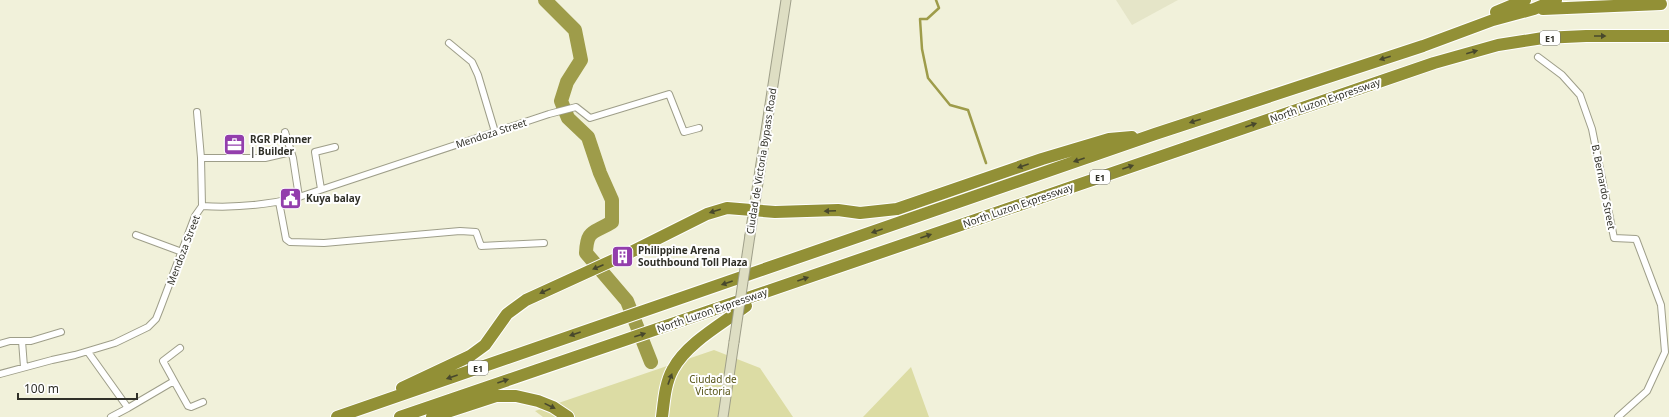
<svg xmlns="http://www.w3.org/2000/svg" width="1669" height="417" font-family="'Noto Sans',sans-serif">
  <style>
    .built { fill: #e5e5c8 }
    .green { fill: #dcdca4 }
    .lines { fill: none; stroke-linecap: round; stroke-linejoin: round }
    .stream { stroke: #9e9c4a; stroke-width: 2.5 }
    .river { stroke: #9e9c4a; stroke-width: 14 }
    .minor-casing { stroke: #9e9e89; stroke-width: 8 }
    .secondary-casing { stroke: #9e9e89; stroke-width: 11 }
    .motorway-casing { stroke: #fff; stroke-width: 14 }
    .minor { stroke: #fff; stroke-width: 6 }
    .secondary { stroke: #dedec3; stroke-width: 9 }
    .motorway { stroke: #929036; stroke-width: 12 }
    .secondary-bridge-casing { stroke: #9e9e89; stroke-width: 11; stroke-linecap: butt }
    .secondary-bridge { stroke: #dedec3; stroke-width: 9 }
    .oneway { fill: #48482c }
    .labels { text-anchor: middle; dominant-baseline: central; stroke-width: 4; stroke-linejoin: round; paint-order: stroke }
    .shield { fill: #fff; stroke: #6e6e68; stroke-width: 1 }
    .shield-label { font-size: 9px; font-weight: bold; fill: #303028 }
    .street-label { font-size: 10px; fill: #303028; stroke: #fff }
    .poi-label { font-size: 10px; font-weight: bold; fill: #303028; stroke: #fff; text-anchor: start }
    .park-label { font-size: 10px; fill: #565417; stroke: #fff }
  </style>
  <rect width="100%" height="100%" fill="#f1f1da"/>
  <path class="built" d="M1116,0H1178L1132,25Z"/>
  <path class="green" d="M714,350L760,368L793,417H543L535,411Z
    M911,367L929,417H863Z"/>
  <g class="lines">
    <path class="stream" d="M936,0L939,8L927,19H920L922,49L928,78L950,105L968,110L986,163"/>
    <path class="river" d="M545,0L575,30L581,60L567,82L561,101L568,118L588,137L600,173L612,200V222C593,234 587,229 586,253L627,301L651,362"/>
    <defs>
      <path id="minor" d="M449,43L472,62L478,75L495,132
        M1538,57L1562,75L1580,95L1592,129L1614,238L1636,239L1661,305L1665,352L1647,391L1618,417
        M197,112L201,158
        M285,132L293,158L299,197
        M321,189L315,152L335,147
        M279,202L286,239L290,242L324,243L460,231L476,232L481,246L544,243
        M202,206L201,158H265L291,152
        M136,235L182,252
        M22,341L24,367
        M0,344L10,341H31L61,332
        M88,352L128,408L111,417
        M0,374L52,360L75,355L115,343L148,327L156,319L160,309L195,216L202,206C234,208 268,205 299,197L549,114L576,107L590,118L669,94L684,132L699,128
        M174,381L188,406L191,407L203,402
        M128,408L174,381L163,361L180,348"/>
      <path id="secondary" d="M750,235L786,0
        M723,417L734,342"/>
      <path id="motorway" d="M1543,9L1661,4
        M1496,12L1525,0
        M402,388L470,356L485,345L507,314L526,300L631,252L707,214L727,208L775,212L838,210L860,213L897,209L1042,159L1109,139L1132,137
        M337,417L1155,134L1423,46L1493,20L1534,9L1556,0
        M400,417L1434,63L1498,45L1543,38L1586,36H1669
        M432,417L496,396H516L538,401L553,407L568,417
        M662,417C664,401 665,383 673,369C687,343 722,324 746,306"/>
    </defs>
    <use href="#minor" class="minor-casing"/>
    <use href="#secondary" class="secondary-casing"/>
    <use href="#motorway" class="motorway-casing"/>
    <use href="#minor" class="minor"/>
    <use href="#secondary" class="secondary"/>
    <use href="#motorway" class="motorway"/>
    <defs>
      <path id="secondary-bridge" d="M734,342L750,235"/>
    </defs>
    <use href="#secondary-bridge" class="secondary-bridge-casing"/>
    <use href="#secondary-bridge" class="secondary-bridge"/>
  </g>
  <defs><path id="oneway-solid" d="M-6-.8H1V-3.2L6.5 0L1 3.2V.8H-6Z"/></defs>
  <g class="oneway">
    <use href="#oneway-solid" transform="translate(1600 36)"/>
    <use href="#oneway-solid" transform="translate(1472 52) rotate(-16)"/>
    <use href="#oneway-solid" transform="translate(1385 58) rotate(162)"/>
    <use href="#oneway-solid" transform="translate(1195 121) rotate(162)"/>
    <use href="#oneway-solid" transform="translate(1251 125) rotate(-19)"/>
    <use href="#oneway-solid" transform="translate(1079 160) rotate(161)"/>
    <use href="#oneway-solid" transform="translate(1023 166) rotate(161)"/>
    <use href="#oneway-solid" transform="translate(1128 167) rotate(-19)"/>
    <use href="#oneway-solid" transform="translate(715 211) rotate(163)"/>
    <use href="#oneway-solid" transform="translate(830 211) rotate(177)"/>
    <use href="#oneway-solid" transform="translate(877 231) rotate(161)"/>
    <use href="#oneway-solid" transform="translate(926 236) rotate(-19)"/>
    <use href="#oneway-solid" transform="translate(598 267) rotate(157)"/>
    <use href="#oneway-solid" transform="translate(803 279) rotate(-19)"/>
    <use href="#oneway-solid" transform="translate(727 283) rotate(161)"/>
    <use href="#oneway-solid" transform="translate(545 291) rotate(155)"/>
    <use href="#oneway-solid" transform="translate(575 334) rotate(161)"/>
    <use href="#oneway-solid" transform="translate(640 335) rotate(-18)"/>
    <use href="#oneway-solid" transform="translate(452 377) rotate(161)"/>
    <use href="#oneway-solid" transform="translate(670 379) rotate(-70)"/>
    <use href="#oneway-solid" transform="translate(503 381) rotate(-19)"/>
    <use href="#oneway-solid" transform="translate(550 406) rotate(26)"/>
  </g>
  <defs>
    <symbol id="office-square" viewBox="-11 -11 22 22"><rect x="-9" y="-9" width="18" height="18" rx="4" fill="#933eac" stroke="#fff"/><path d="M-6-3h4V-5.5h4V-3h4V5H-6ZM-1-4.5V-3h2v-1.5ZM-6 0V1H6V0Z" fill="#fff"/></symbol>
    <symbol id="civic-square" viewBox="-11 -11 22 22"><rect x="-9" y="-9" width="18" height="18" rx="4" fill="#933eac" stroke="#fff"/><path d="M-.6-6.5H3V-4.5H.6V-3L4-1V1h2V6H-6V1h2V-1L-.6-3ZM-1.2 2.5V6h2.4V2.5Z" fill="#fff"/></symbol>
    <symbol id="building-square" viewBox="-11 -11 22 22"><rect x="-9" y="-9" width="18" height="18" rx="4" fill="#933eac" stroke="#fff"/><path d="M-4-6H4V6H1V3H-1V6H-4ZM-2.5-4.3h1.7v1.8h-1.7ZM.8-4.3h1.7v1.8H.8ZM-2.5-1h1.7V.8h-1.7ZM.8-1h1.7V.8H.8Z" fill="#fff"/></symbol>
  </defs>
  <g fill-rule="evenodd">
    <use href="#office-square" x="222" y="132" width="25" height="25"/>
    <use href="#civic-square" x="278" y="186" width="25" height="25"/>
    <use href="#building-square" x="610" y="244" width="25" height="25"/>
  </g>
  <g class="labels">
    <g class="shield">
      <rect x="1540" y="31" width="20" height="14" rx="3"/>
      <rect x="1090" y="170" width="20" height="14" rx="3"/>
      <rect x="468" y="361" width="20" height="14" rx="3"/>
    </g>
    <g class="shield-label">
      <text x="1550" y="38">E1</text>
      <text x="1100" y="177">E1</text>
      <text x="478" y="368">E1</text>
    </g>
    <g class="street-label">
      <text transform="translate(1325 100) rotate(-19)">North Luzon Expressway</text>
      <text transform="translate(491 133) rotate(-18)">Mendoza Street</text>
      <text transform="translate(761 161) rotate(-81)">Ciudad de Victoria Bypass Road</text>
      <text transform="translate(1604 187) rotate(79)">B. Bernardo Street</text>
      <text transform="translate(1018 205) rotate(-19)">North Luzon Expressway</text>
      <text transform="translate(183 250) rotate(-69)">Mendoza Street</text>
      <text transform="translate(712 310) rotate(-19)">North Luzon Expressway</text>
    </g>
    <g class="poi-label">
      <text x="250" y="139">RGR Planner<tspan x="250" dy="12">| Builder</tspan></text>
      <text x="306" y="198">Kuya balay</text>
      <text x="638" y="250">Philippine Arena<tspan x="638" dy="12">Southbound Toll Plaza</tspan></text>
    </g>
    <g class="park-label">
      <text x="713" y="379">Ciudad de<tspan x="713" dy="12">Victoria</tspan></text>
    </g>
  </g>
  <path d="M18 393v6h119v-6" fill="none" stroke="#303028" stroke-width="2"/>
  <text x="24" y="393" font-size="12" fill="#303028" stroke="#ffffff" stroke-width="3" paint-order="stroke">100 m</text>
</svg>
